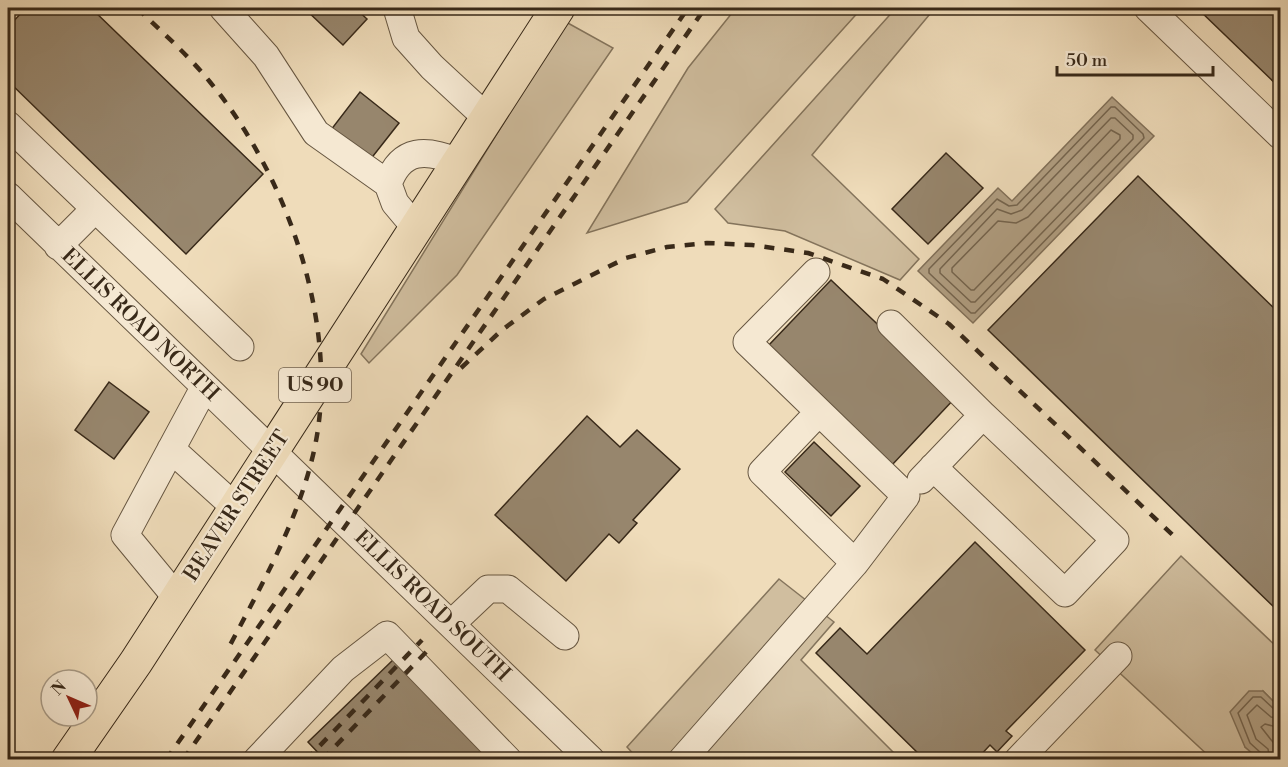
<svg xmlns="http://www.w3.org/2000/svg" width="1288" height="767" font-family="'Libre Bodoni',serif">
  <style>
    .green { fill: #d0be9f; stroke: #84745c; stroke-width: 1.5 }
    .water { fill: #b19f83; stroke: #817059; stroke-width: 1.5 }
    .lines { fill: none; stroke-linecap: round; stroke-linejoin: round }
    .shore { stroke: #74644e; stroke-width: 1.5 }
    .building { fill: #97866d; stroke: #382919; stroke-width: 1.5 }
    .minor-casing { stroke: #665641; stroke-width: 29 }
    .major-casing { stroke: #382919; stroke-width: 35 }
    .minor { stroke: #f5e8d2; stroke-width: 27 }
    .major { stroke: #efdcba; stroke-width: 33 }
    .rail { stroke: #382919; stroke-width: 4.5; stroke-dasharray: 10 10; stroke-linecap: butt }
    .labels { text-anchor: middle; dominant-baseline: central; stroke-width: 4.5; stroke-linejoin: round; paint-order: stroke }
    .shield { fill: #f5e8d2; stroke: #716250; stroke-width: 1.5 }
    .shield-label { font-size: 20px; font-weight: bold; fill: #382919 }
    .street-label { font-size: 21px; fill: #382919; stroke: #f5e8d2 }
  </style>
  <rect width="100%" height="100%" fill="#efdcba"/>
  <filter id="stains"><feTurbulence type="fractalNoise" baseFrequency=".00333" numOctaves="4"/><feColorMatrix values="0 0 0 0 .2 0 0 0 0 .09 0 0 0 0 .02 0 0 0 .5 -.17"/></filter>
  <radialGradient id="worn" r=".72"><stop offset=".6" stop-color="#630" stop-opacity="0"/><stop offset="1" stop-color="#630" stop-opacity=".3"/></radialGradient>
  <path class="green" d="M736,8H862L687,202L587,233L688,68Z
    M896,8H935L812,155L919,259L900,280L785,231L728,223L715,209Z
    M566,22L613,48L457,275L369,363L361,354Z
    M1181,556L1280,650V708L1263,691L1245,747L1259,759H1212L1095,650Z
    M779,579L834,622L801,660L900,759L639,760L627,747Z"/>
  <path class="water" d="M1112,97L1154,136L973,323L918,271L998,188L1012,201Z
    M1249,691H1263L1280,708V759H1259L1245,747L1230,712Z"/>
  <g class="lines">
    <path class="shore" d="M1111,107H1115L1143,134L1144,138L975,313H971L929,273V269L997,199L1009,206L1017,205Z
      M1111,118H1115L1133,135V139L975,302H971L940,273V269L997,209L1011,214L1022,210Z
      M1111,130L1120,135V139L974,290H971L952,272V268L998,221L1016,223L1028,217Z
      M1263,760L1261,753L1250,743L1238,713L1253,697H1261L1275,710L1280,712
      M1270,760L1268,749L1256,739L1247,715L1257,705L1271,717L1280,719
      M1279,760L1276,746L1261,727L1265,724L1280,728"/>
  </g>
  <path class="building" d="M26,8H91L263,174L186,254L8,81V27Z
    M304,8H355L367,19L343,45Z
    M1197,8H1280V88Z
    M360,92L399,123L366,165L327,135Z
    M946,153L983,188L928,244L892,209Z
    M1138,176L1280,314V613L988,330Z
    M831,280L955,398L892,465L768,346Z
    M109,382L149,412L114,459L75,430Z
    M587,416L620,447L637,430L680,469L633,520L637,523L619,543L609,534L566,581L495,515Z
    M814,442L860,486L831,516L785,472Z
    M975,542L1085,650L1006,731L1012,736L997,752L990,745L976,760H925L816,653L840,628L867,654Z
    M395,658L494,760H325L308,742Z"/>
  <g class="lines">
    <defs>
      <path id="minor" d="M223,8L266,56L316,133L388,184
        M397,8L406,38L432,67L487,118
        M1148,8L1280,135
        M8,125L240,347
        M8,196L591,760
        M416,228L395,203L388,184C401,147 427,149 458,162
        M58,246L95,209
        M891,324L983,415L921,480
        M819,412L762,472L855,563
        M171,449L236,508
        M933,467L1065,593L1115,540L983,415
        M177,598L125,535L204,388
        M451,624L488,589H508L565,636
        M257,760L343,669L387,635L508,760
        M682,760L855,563L906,496L747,342L816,272
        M1018,760L1118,656"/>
      <path id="major" d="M68,760L136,662L558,8"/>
    </defs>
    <use href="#minor" class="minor-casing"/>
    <use href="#major" class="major-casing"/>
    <use href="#minor" class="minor"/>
    <use href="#major" class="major"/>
    <path class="rail" d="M137,8C162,32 188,55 210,82C287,175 340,325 315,446C300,518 262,584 228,649
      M461,368L502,330L544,299L626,258L667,247L707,243L752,245L808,253L883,279L949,324L1179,541
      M166,760L688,8
      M183,760L705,8
      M306,760L422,640
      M322,760L429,649"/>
  </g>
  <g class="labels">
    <rect class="shield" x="279" y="368" width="72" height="34" rx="4.5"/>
    <g class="shield-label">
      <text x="315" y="385">US 90</text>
    </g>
    <g class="street-label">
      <text transform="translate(140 325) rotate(44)">ELLIS ROAD NORTH</text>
      <text transform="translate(237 506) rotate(-57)">BEAVER STREET</text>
      <text transform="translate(432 606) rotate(44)">ELLIS ROAD SOUTH</text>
    </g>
  </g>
  <rect width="1288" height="767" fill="none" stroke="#efdcba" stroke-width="30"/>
  <rect x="9" y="9" width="1270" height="749" fill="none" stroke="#382919" stroke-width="3"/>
  <rect x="15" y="15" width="1258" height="737" fill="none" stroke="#382919" stroke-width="1.5"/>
  <g transform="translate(69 698) rotate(314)"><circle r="28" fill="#f5e8d2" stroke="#a99c88" stroke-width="1.5"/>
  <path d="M0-4.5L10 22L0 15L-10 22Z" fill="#8f2418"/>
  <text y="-9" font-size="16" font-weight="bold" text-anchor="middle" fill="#382919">N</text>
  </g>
  <path d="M1057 66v9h156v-9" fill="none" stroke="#382919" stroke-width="3"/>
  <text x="1066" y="66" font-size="18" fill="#382919" stroke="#f5e8d2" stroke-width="4.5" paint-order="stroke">50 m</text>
  <rect width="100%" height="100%" filter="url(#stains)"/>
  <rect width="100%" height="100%" fill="url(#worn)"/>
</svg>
